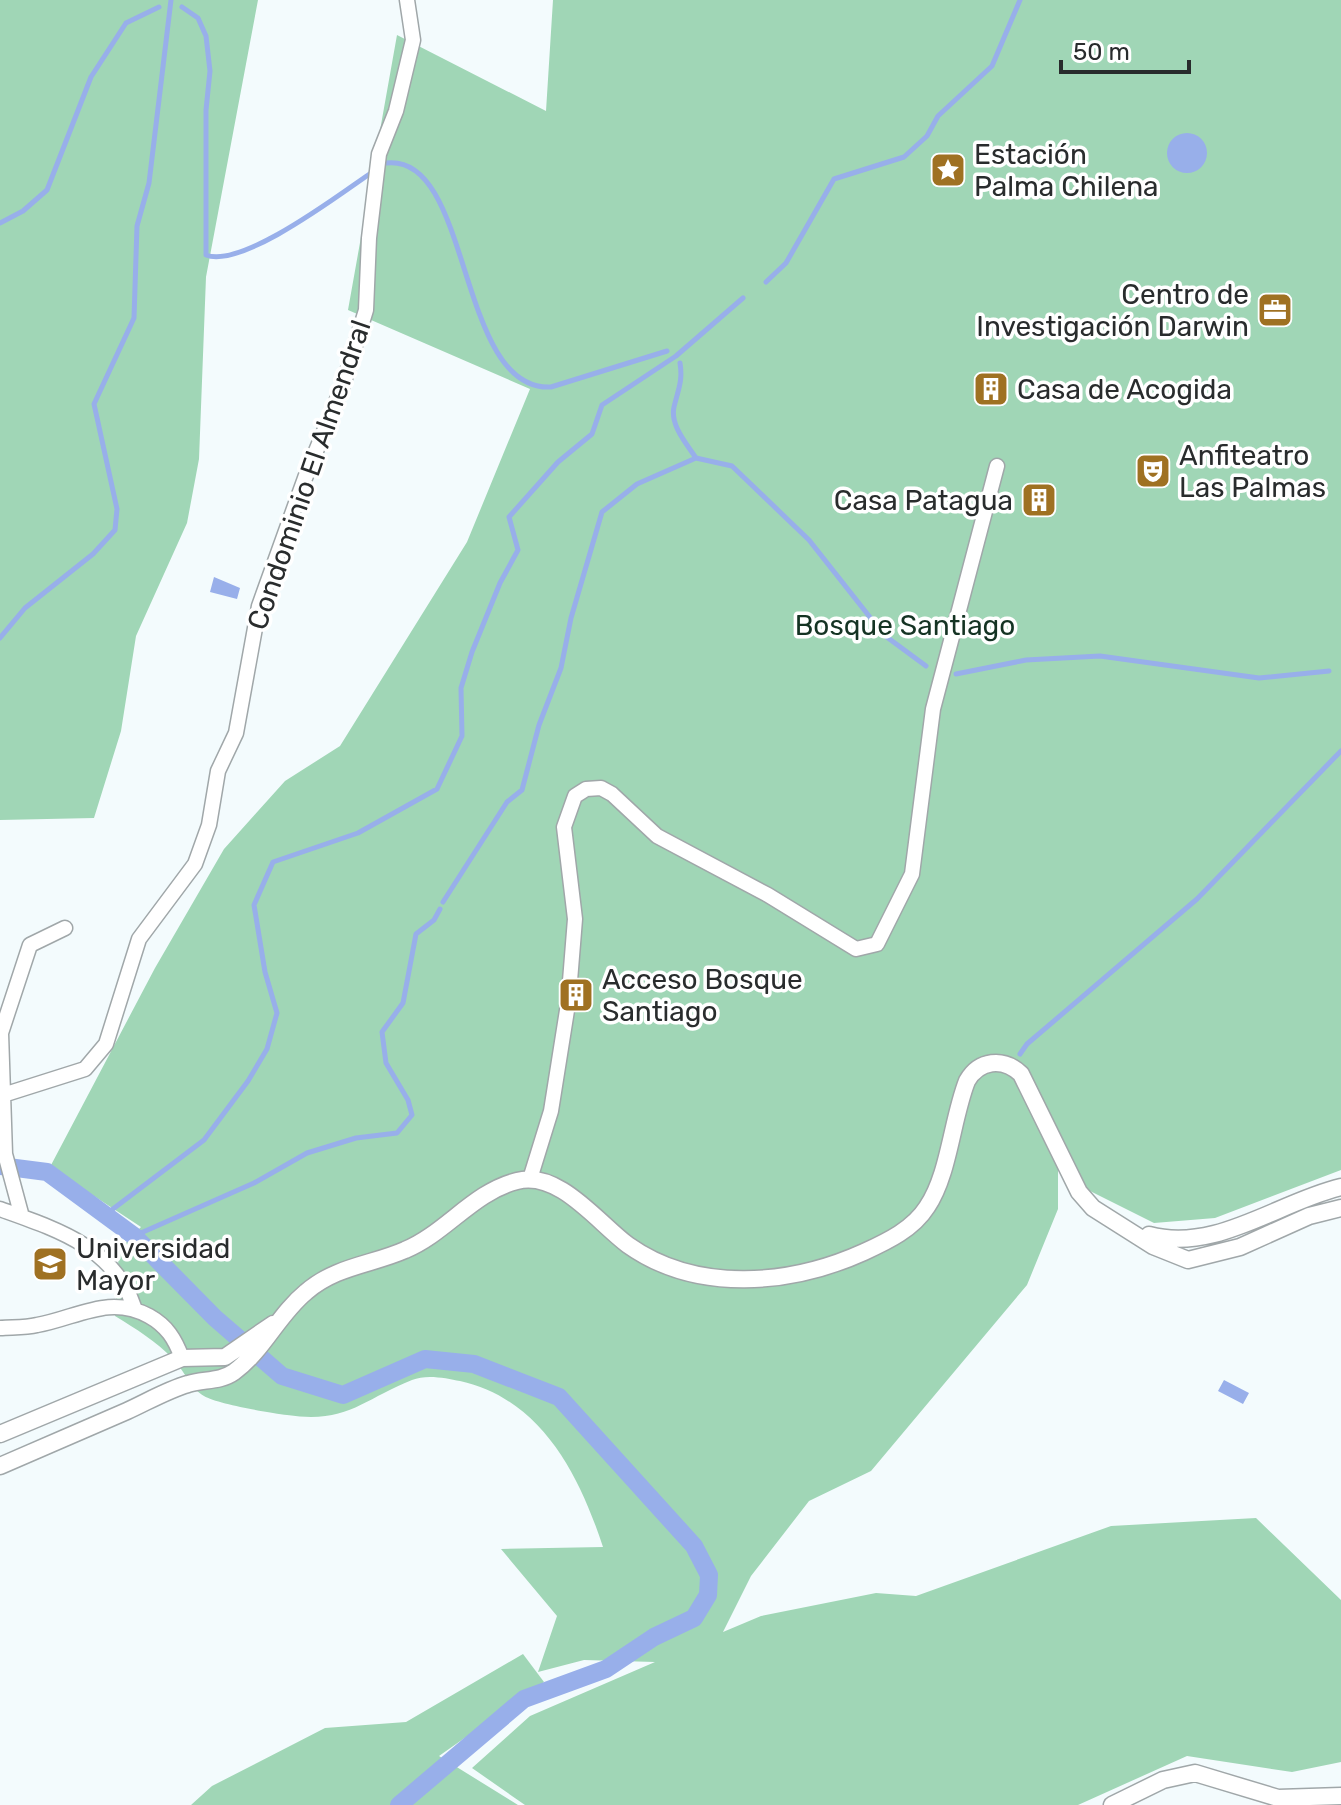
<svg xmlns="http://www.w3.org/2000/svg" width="1341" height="1805" font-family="Rubik,sans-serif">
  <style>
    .green { fill: #a0d6b6 }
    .water { fill: #98afea }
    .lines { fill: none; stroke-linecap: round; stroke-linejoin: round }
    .stream { stroke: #98afea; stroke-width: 5 }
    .canal { stroke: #98afea; stroke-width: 18 }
    .minor-tunnel { stroke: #cbd2d3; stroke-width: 14; stroke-dasharray: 14 7; stroke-linecap: butt }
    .minor-casing { stroke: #a0a7a9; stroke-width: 17 }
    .tertiary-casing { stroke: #a0a7a9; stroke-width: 19 }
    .minor { stroke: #fff; stroke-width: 14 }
    .tertiary { stroke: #fff; stroke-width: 16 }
    .labels { text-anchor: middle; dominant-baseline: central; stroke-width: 7; stroke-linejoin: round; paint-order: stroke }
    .poi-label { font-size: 28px; fill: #292c2d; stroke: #fff; text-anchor: start }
    .street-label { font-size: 28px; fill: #292c2d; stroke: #fff }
    .park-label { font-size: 28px; fill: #143323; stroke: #fff }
  </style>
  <rect width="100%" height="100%" fill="#f3fbfd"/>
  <path class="green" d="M0,0H258L206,277L199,459L187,523L136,636L121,731L94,818L0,820Z
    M553,0H1341V1170L1215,1218L1154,1223L1088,1190L1058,1129V1209L1027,1285L871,1471L809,1501L751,1576L723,1632L761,1616L876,1593L916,1596L1111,1526L1256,1518L1341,1600V1762L1292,1772L1187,1756L1078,1805H525L472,1768L530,1716L655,1662L584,1660L538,1672L557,1616L501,1549L603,1547C579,1474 541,1399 460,1381C446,1378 426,1374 412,1380C362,1400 347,1424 287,1415C270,1413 217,1404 204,1396C191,1389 184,1370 173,1359C156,1341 136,1329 115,1316L119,1250L141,1227L50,1167L155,968L224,849L285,781L340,746L467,542L530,389L348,310L397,35L546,111Z
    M523,1654L544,1682L439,1756L518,1805H191L212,1786L325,1728L406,1722Z"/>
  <path class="water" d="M1167 153a20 20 0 1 1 40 0a20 20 0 1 1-40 0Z
    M214,577L240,588L237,599L210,592Z
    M1224,1380L1249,1393L1243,1404L1218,1391Z"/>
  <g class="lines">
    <path class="stream" d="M182,7L198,18L206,36L210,71L206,110V255C242,269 340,194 371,173
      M386,163C473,152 456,392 551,387L667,351
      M0,223L23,211L47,190L91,77L126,23L159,7
      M766,282L786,263L834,179L904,157L927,136L938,116L992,66L1020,0
      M680,363C683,381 678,390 674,407C670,425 686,443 696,458
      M0,638L25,608L93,554L115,530L117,509L94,404L134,318L137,226L149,183L171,0
      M956,674L1026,660L1100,656L1259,678L1329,671
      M443,902L507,802L522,790L539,725L561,668L571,618L602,512L637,484L696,458L732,466L809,540L884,635L926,666
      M1020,1054L1027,1044L1197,899L1341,751
      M105,1215L204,1140L248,1081L267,1049L277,1013L265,972L254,905L273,862L358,833L437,789L462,736L461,688L472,652L500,583L518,550L509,517L558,462L592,434L602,405L676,356L743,298
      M134,1236L254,1183L307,1153L356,1138L397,1133L412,1115L408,1100L386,1063L382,1032L403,1003L416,934L434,920L440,909"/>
    <path class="canal" d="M0,1166L47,1172L134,1236L215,1318L282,1376L343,1395L425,1359L474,1364L559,1397L694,1546L709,1575L708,1595L694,1618L654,1637L606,1669L524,1699L399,1805"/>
    <path class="minor-tunnel" d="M568,1004L570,981"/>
    <defs>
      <path id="minor" d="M570,981L575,919L564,827L575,796L586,789L601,788L612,794L657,836L768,895L856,949L877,944L912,874L933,709L997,466
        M3,1095L85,1069L106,1044L139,939L195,864L209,825L218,771L236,733L259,606L305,478L343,385L366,310L369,238L379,154L396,111L413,40L407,0
        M530,1179L551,1111L568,1004
        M0,1209C56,1229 114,1247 134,1307
        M22,1217L5,1154L1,1033L30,945L65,928
        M0,1328C12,1327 25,1328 37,1325C77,1318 109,1294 149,1316C167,1326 175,1339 182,1358"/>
      <path id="tertiary" d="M1149,1235C1216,1253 1278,1202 1341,1187
        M0,1434L182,1358L225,1357L273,1324
        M0,1466C42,1448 85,1429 127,1411C147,1402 167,1390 188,1384C203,1379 220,1382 234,1372C264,1350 278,1315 306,1292C336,1266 371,1265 405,1250C446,1233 473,1192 517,1181C559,1170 598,1223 628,1245C697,1294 791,1285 864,1252C888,1241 913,1229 927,1207C949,1175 952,1119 967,1081C979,1060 1003,1057 1021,1074L1079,1192L1093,1208L1153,1246L1188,1260L1240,1247L1309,1216L1341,1208
        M1112,1805L1163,1780L1195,1773L1278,1798L1341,1796"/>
    </defs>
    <use href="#minor" class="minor-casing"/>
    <use href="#tertiary" class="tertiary-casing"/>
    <use href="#minor" class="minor"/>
    <use href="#tertiary" class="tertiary"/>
  </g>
  <defs>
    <symbol id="sight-square" viewBox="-11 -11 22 22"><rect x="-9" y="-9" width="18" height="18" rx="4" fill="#9f7122" stroke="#fff"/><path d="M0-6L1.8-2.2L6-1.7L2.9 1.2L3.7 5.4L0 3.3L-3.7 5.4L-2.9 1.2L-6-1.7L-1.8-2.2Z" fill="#fff"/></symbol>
    <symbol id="office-square" viewBox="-11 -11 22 22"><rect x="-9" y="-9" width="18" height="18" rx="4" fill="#9f7122" stroke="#fff"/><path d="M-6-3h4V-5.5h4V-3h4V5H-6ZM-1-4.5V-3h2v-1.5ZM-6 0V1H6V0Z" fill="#fff"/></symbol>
    <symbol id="building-square" viewBox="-11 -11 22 22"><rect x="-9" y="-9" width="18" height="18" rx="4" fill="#9f7122" stroke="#fff"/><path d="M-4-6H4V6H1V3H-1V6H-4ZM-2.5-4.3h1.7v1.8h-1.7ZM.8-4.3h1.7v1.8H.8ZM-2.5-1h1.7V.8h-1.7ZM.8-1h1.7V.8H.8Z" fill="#fff"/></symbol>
    <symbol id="theatre-square" viewBox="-11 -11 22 22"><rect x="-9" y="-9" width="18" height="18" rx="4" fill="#9f7122" stroke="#fff"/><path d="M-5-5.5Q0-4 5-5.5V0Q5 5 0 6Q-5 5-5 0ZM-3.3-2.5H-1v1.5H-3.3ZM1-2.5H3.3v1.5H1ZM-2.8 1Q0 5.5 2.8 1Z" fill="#fff"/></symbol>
    <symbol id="university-square" viewBox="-11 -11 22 22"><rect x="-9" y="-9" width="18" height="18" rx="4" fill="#9f7122" stroke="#fff"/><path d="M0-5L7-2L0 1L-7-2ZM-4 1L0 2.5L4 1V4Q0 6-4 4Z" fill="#fff"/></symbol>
  </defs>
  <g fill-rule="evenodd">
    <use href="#sight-square" x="928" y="150" width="40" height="40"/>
    <use href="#office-square" x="1255" y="290" width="40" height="40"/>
    <use href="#building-square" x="971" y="369" width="40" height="40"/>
    <use href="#theatre-square" x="1133" y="451" width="40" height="40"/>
    <use href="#building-square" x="1019" y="480" width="40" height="40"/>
    <use href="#building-square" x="556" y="975" width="40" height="40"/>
    <use href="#university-square" x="30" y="1244" width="40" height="40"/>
  </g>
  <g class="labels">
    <g class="poi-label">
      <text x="974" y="154">Estación<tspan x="974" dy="32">Palma Chilena</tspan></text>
      <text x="1249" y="294" text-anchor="end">Centro de<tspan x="1249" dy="32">Investigación Darwin</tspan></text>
      <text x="1017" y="389">Casa de Acogida</text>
      <text x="1179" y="455">Anfiteatro<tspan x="1179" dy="32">Las Palmas</tspan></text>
      <text x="1013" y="500" text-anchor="end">Casa Patagua</text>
      <text x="602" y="979">Acceso Bosque<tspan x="602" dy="32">Santiago</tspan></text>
      <text x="76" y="1248">Universidad<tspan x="76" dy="32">Mayor</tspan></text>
    </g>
    <g class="street-label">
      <text transform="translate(309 475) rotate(-71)">Condominio El Almendral</text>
    </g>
    <g class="park-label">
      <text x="905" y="625">Bosque Santiago</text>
    </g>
  </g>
  <path d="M1061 60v12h128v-12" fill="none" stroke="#292c2d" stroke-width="4"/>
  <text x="1073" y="60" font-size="24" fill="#292c2d" stroke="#ffffff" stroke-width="6" paint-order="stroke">50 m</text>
</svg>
